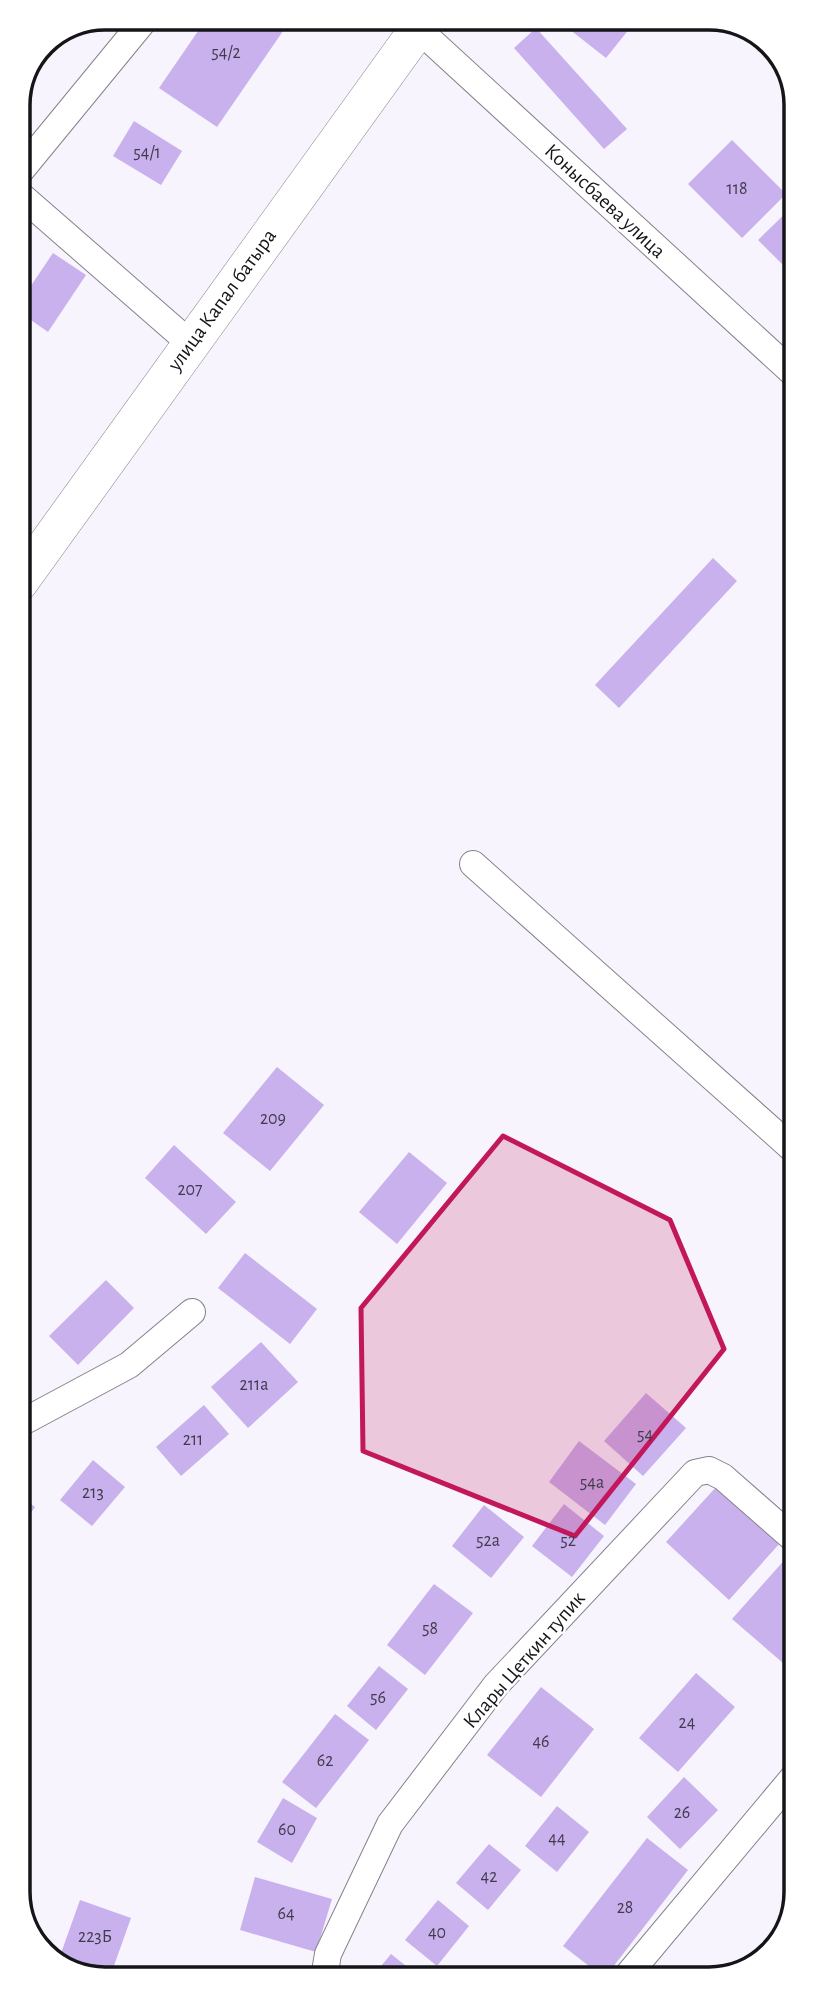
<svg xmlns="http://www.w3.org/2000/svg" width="814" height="1997" font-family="'Alegreya Sans',sans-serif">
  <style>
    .building { fill: #c8b1ec }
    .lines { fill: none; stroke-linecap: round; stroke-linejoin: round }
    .minor-casing { stroke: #86828c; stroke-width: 28 }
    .secondary-casing { stroke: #86828c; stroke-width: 38 }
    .minor { stroke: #fff; stroke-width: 26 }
    .secondary { stroke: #fff; stroke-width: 37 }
    .marked { fill: #c2185b; fill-opacity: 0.2; stroke: #c2185b; stroke-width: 5; stroke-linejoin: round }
    .labels { text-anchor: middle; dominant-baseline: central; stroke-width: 5; stroke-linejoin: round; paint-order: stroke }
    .number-label { font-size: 18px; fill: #423b4d }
    .street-label { font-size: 21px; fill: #151418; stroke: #fff }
    .rim { fill: none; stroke: #151418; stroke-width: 3.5 }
  </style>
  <rect width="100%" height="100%" fill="#f7f4fd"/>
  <path class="building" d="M207,18H292L217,127L159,88Z
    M555,18H627L634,23L606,58Z
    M536,28L627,129L604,149L514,48Z
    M134,121L182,151L161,185L113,156Z
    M732,140L786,194L742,238L688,184Z
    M792,207V274L758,240Z
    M53,253L86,275L48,332L18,311V305Z
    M713,558L737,581L619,708L595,685Z
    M19,824L32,834L19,849Z
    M277,1067L324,1105L270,1171L223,1133Z
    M174,1145L236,1202L206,1234L145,1178Z
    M409,1152L447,1183L397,1244L359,1212Z
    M245,1253L317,1309L290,1344L218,1288Z
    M106,1280L134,1308L78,1365L49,1336Z
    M261,1342L298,1382L248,1428L211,1387Z
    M646,1393L686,1428L643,1476L604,1441Z
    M204,1405L229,1434L181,1476L156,1447Z
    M579,1441L636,1484L605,1525L549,1482Z
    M93,1460L125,1487L92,1526L60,1500Z
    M717,1486L780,1543L729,1600L666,1542Z
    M21,1497L35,1507L21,1527Z
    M564,1504L604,1536L572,1577L532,1546Z
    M484,1505L524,1537L491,1578L452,1546Z
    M788,1556L796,1563V1648L783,1663L732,1619Z
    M434,1584L473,1613L425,1675L387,1645Z
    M379,1666L408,1689L376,1730L347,1706Z
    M696,1673L735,1707L678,1772L639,1738Z
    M541,1687L594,1729L541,1797L487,1755Z
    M335,1714L369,1740L316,1808L282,1782Z
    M684,1777L718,1810L680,1849L647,1817Z
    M283,1798L317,1818L292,1863L257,1842Z
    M557,1806L589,1832L557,1872L525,1846Z
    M647,1838L688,1870L606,1976H602L563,1946Z
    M489,1844L521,1870L488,1910L456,1883Z
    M255,1877L332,1899L316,1952L240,1930Z
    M80,1900L131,1918L111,1974L60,1956Z
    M438,1900L469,1926L437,1966L405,1940Z
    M391,1954L420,1977H372Z"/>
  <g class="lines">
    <defs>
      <path id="minor" d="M418,29L793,373
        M18,174L146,18
        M18,193L191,344
        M473,864L795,1151
        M21,1423L129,1365L192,1312
        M627,1976L796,1774
        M324,1978L328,1954L390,1824L496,1685L695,1473L709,1470L723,1477L796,1541"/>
      <path id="secondary" d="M19,583L426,18"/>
    </defs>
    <use href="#minor" class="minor-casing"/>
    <use href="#secondary" class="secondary-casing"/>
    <use href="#minor" class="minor"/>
    <use href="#secondary" class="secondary"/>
  </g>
  <path class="marked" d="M503,1136L670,1220L724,1349L575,1536L363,1451L361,1308Z"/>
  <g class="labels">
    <g class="number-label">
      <text x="226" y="53">54/2</text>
      <text x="147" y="153">54/1</text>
      <text x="737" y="189">118</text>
      <text x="273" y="1119">209</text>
      <text x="190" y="1190">207</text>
      <text x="254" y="1385">211а</text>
      <text x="645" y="1435">54</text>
      <text x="193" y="1440">211</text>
      <text x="592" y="1483">54а</text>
      <text x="93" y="1493">213</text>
      <text x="488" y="1541">52а</text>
      <text x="568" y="1541">52</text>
      <text x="430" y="1629">58</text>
      <text x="378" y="1698">56</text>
      <text x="687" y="1723">24</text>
      <text x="541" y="1742">46</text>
      <text x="325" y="1761">62</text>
      <text x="682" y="1813">26</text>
      <text x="287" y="1830">60</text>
      <text x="557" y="1839">44</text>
      <text x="489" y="1877">42</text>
      <text x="625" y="1908">28</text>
      <text x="286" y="1914">64</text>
      <text x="437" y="1933">40</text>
      <text x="95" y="1937">223Б</text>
    </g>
    <g class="street-label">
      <text transform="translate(605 201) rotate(43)">Конысбаева улица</text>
      <text transform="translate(222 300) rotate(-54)">улица Капал батыра</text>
      <text transform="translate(524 1660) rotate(-49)">Клары Цеткин тупик</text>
    </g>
  </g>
  <path d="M0 0H814V1997H0ZM105 30H709A75 75 0 0 1 784 105V1892A75 75 0 0 1 709 1967H105A75 75 0 0 1 30 1892V105A75 75 0 0 1 105 30Z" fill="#fff" fill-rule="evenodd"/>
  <path class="rim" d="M105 30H709A75 75 0 0 1 784 105V1892A75 75 0 0 1 709 1967H105A75 75 0 0 1 30 1892V105A75 75 0 0 1 105 30Z"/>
</svg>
